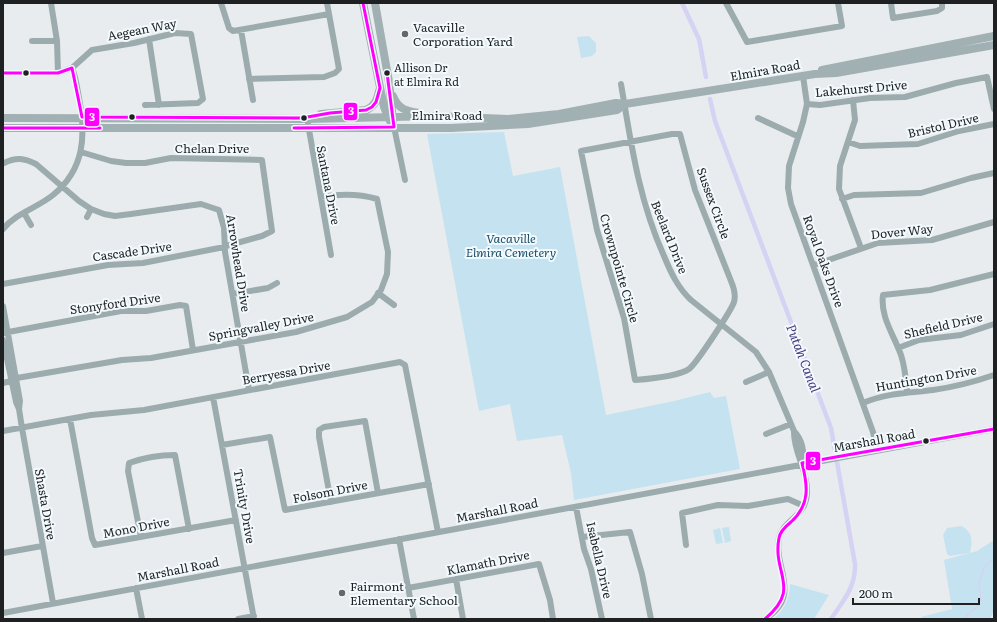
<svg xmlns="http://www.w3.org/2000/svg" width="997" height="622" font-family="Literata,serif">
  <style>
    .green { fill: #c5e2f1 }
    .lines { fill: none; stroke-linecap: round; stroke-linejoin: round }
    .stream { stroke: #d5d2f4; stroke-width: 1.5 }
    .canal { stroke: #d5d2f4; stroke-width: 4.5 }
    .minor { stroke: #9cacae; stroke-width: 6 }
    .major { stroke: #a1b0b2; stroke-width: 8 }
    .bus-1-casing { stroke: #f3fafe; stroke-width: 6 }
    .bus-1 { stroke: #f0f; stroke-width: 3 }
    .poi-dot { fill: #656769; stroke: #f3fafe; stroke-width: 1.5 }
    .bus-dot { fill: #1e2021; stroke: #f3fafe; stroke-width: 1.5 }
    .labels { text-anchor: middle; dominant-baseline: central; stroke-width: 4; stroke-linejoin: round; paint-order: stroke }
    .bus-label { font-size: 11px; fill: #1e2021; stroke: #f3fafe; text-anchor: start }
    .poi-label { font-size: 12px; fill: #1e2021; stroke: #f3fafe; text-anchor: start }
    .street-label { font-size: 12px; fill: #1e2021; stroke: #f3fafe }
    .park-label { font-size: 12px; font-style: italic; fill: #1b4f66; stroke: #f3fafe }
    .water-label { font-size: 13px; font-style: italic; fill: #4a3c80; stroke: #f3fafe }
    .line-badge { stroke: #f3fafe; stroke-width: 1.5 }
    .badge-label { font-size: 11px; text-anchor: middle; font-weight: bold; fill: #fff }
  </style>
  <rect width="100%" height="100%" fill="#e8ecee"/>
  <path class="green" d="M589,36L596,43V52L592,56L581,58L577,37Z
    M504,132L513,176L560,167L606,415L674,401L710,392L714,398L726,396L740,469L574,500L571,473L562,435L517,441L510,404L479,411L427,134Z
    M962,526C974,534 972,541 970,553L977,551L994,540V611L990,619H922L921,617L952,609L944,560L969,553L950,556L947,554L943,535L947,528Z
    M729,527L731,541L725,543L722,528Z
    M720,528L723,543L716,544L713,530Z
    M790,584L829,595L814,619H773C784,611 790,598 790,584Z"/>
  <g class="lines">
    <path class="stream" d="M963,619L977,607L981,599L979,584L984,567L994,558"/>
    <path class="canal" d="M682,3L699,39L706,77
      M710,99L715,121L831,428L855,564C856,587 843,601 831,619"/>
    <path class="minor" d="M51,3L57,41L58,73
      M221,3L229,28L233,31L329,14
      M726,3L747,42L842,26L838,3
      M891,3L893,18L937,11L942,8V3
      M241,30L253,100
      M149,39L159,105
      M32,41H57
      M3,73H58L72,68L92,50L134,43L175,33L191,34L203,99L198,103L145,105
      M803,76L807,104L803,122L789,166L788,188L791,204L873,432L877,450
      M249,79L324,77L335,73L339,69L327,3
      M621,84C631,143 639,201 664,256C671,273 678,288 691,300L756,352L769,372L794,431
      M853,100L855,120L840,166L839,189L861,248
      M807,104L820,105L870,98L905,97L956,83L987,77L994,109
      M758,118L797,136
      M308,124L331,255
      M394,127L405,180
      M672,134H680L695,190L731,281C734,288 736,295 734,302C731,311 696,364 689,369C679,376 648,379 635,380L624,318L597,230L581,151Z
      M848,142L860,146L918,144L959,131L994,124
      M4,163C16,157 24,158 36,164L79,201L91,209L104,214L115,216L131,214L201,204L219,210L224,228L225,252L249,390
      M842,199L854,195L921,193L971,178L994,173
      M24,213L31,225
      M87,217L91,209
      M3,229C16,213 37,208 53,195C85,169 86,135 79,98C77,88 76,77 72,68
      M814,265L878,243L932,240L994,222
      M3,284L108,265L143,263L219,248L262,236L272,231L262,160L171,158L145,163H126L111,161L81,152
      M378,293L394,305
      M233,294L268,288L277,283
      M3,306L20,401L19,409L22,428L53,603
      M3,333L121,311H146L180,305L186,306L193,350
      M3,340L16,402L19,409
      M898,348L919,340L961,335L994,324
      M11,379L122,360L151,358L296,332L347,317L372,302L381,290L387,274L388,252L377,199C360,194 339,194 321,197
      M746,382L769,372
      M3,383L11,381
      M907,392C906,379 905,367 901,355C894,335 880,317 883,295L930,290L994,274
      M213,397L254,619
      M863,403C886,393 909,393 933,390C954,387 974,382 994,375
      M70,419L92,538L95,545L236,520
      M3,431L91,415L144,410L400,362L405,365L438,532
      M766,434L791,424
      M222,445L270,437L285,510L429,484
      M331,502L319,437V430L324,427L365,421L378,493
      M576,507L584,549L591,569L602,619
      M141,537L128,471L129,463C143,458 160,455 175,455L189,529
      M582,537L630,532L642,574L651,619
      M399,539L414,619
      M686,545L682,513L718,505L748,506L782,500L788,499L804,506
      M3,553L42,546
      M456,579L463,619
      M136,588L142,619
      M408,588L539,564L550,600L553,619
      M3,613L994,429
      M238,619L254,616
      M765,619C803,595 773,568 779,538C783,519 808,517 807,490C807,469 793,451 794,431C802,439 805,452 802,463"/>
    <path class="major" d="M363,3L384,107L390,121
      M375,3L389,82L393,122
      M822,70L994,36
      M393,96C398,109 406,111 419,113
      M321,114L366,110C375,106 377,100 379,91
      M3,118L307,119L436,116L508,119L559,114L616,103L625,104L815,74L836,73L994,45
      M3,128H451L528,124L617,110L625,104"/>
    <defs>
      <path id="bus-1" d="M3,73H58L72,68L82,117L302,118L330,113L366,110L372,107L376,102L380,88L363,3
        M3,128H100
        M294,128L394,127L387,73
        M765,619C802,588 772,574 779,538C780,531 786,526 791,522C810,505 808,486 802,463L994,429"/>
    </defs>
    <use href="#bus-1" class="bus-1-casing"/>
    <use href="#bus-1" class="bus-1"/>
  </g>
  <g class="poi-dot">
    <circle cx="405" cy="34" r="4"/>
    <circle cx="342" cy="593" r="4"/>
  </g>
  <g class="bus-dot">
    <circle cx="26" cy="73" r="3.5"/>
    <circle cx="387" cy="73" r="3.5"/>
    <circle cx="132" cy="117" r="3.5"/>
    <circle cx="304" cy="118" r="3.5"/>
    <circle cx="926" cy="441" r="3.5"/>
  </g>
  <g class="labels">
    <g class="bus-label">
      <text x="394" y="67">Allison Dr<tspan x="394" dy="14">at Elmira Rd</tspan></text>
    </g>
    <g class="poi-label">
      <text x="413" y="27">Vacaville<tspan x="413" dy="14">Corporation Yard</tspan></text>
      <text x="350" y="586">Fairmont<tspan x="350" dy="14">Elementary School</tspan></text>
    </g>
    <g class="street-label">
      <text transform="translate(142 29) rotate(-11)">Aegean Way</text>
      <text transform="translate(765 70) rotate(-10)">Elmira Road</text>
      <text transform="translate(861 88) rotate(-5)">Lakehurst Drive</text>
      <text x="447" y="115">Elmira Road</text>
      <text transform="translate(943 125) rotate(-13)">Bristol Drive</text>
      <text x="212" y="148">Chelan Drive</text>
      <text transform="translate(329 185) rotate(79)">Santana Drive</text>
      <text transform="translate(714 203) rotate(70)">Sussex Circle</text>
      <text transform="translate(902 231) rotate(-6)">Dover Way</text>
      <text transform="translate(670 237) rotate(68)">Beelard Drive</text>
      <text transform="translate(132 251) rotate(-8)">Cascade Drive</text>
      <text transform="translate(824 261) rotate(70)">Royal Oaks Drive</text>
      <text transform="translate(239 263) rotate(81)">Arrowhead Drive</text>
      <text transform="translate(620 268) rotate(74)">Crownpointe Circle</text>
      <text transform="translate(115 303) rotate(-8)">Stonyford Drive</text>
      <text transform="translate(943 325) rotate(-13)">Shefield Drive</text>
      <text transform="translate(261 326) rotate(-11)">Springvalley Drive</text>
      <text transform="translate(286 372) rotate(-10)">Berryessa Drive</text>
      <text transform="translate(926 378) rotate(-10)">Huntington Drive</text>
      <text transform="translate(874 440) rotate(-10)">Marshall Road</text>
      <text transform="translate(330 491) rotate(-11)">Folsom Drive</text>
      <text transform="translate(46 504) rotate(80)">Shasta Drive</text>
      <text transform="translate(245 506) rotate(80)">Trinity Drive</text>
      <text transform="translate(497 510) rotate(-11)">Marshall Road</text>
      <text transform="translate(136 527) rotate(-11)">Mono Drive</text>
      <text transform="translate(600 560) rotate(77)">Isabella Drive</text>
      <text transform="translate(488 562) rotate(-11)">Klamath Drive</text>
      <text transform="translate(178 569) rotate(-11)">Marshall Road</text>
    </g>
    <g class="park-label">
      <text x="511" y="238">Vacaville<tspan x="511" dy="14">Elmira Cemetery</tspan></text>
    </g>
    <g class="water-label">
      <text transform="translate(804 358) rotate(69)">Putah Canal</text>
    </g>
  </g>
  <g class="line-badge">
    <rect x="343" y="102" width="15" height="19" rx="4" fill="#f0f"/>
    <rect x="84" y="107" width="16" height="20" rx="4" fill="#f0f"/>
    <rect x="805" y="451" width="16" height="20" rx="4" fill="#f0f"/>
  </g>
  <g class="badge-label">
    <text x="351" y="115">3</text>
    <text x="92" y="121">3</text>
    <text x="813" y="465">3</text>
  </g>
  <rect width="997" height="622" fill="none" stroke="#1e2021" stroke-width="8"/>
  <path d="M853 598v6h126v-6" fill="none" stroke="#1e2021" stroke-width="2"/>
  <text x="859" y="598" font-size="12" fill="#1e2021" stroke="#f3fafe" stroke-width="3" paint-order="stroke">200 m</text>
</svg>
